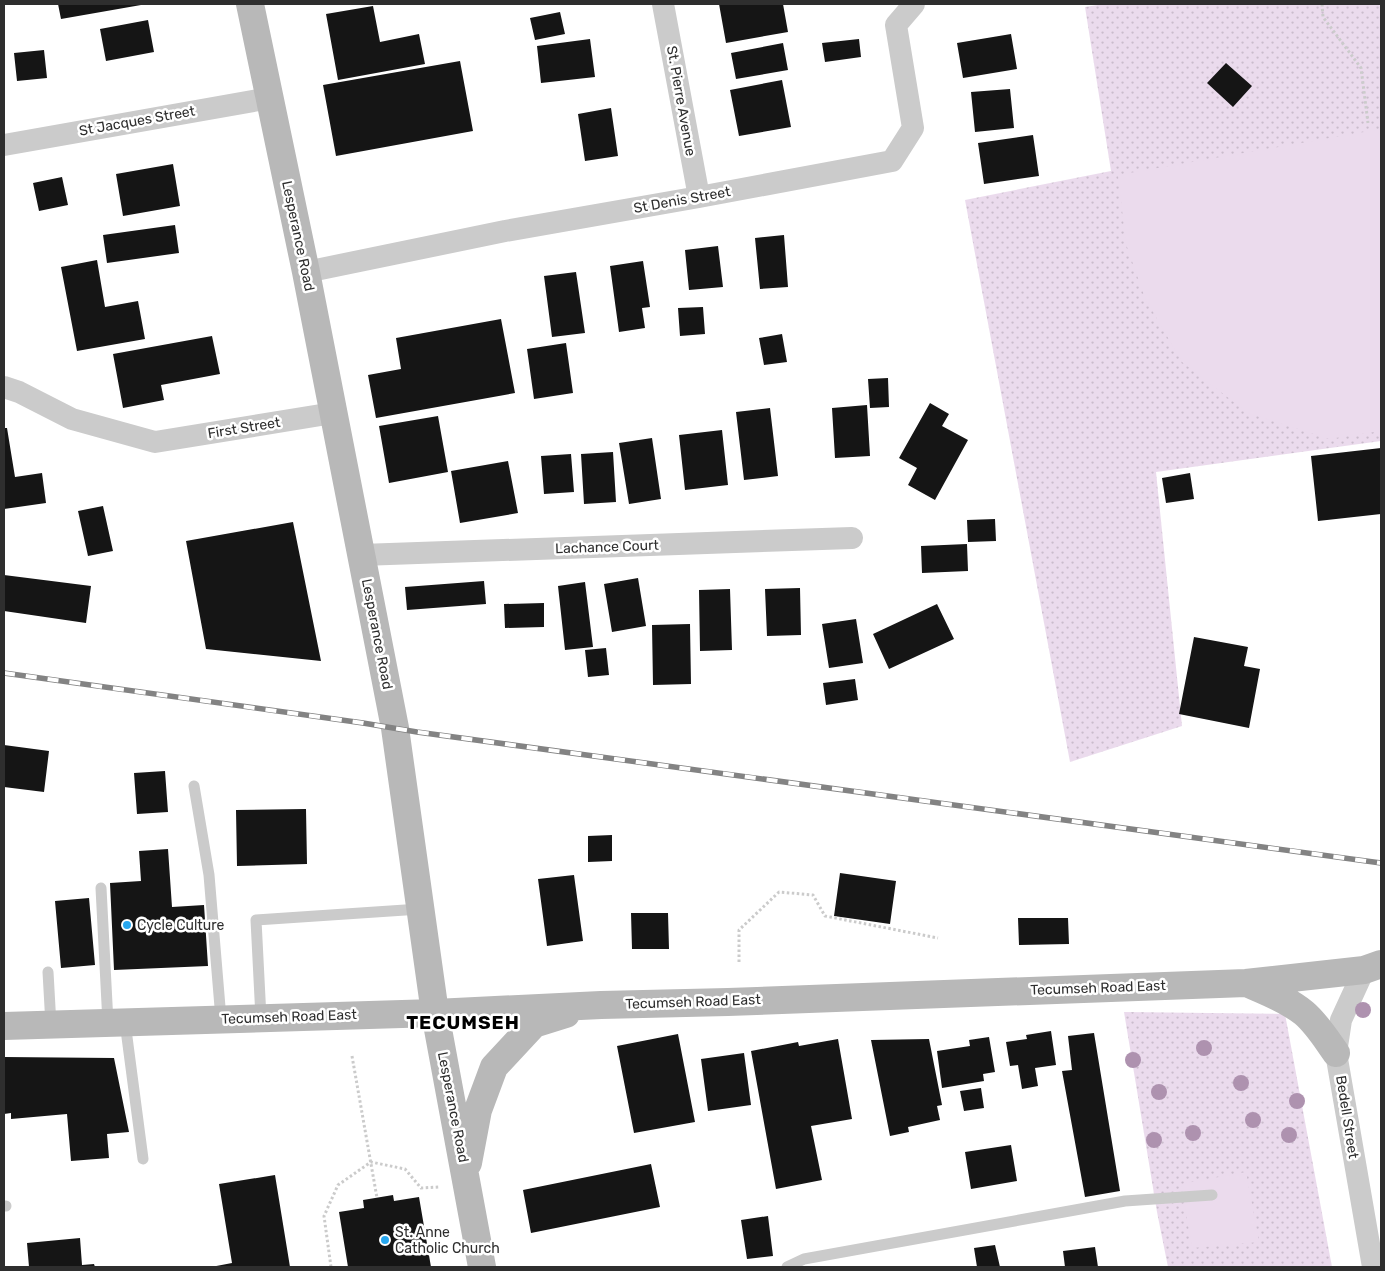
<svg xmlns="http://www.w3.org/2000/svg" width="1385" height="1271" font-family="Rubik,sans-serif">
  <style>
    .park { fill: url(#park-dots) }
    .garden { fill: #ebdbed }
    .building { fill: #151515 }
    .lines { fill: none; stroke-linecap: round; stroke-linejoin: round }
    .path { stroke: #cbcbcb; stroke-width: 3; stroke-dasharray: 2.5 2.5; stroke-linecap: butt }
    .lane { stroke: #cbcbcb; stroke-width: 11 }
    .street { stroke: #cbcbcb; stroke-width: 22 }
    .secondary { stroke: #b8b8b8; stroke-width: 28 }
    .rail-casing { stroke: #838383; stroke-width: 5.5 }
    .rail { stroke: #fff; stroke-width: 4; stroke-dasharray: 11; stroke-linecap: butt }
    .tree { fill: #ae92af }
    .poi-dot { fill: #27a7ef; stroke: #fff; stroke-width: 2 }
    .labels { text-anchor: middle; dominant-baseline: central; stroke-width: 5; stroke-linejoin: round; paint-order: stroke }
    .street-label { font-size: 14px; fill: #2e2e2e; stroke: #fff }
    .poi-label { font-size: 14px; fill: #2e2e2e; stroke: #fff; text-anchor: start }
    .district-label { font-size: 19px; font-weight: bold; letter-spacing: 1px; fill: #000; stroke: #fff }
  </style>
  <defs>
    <pattern id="park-dots" width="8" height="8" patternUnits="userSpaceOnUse" patternTransform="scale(1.25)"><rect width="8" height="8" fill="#ebdbed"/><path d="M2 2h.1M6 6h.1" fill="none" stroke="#cabccc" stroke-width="1.8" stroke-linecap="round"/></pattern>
  </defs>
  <rect width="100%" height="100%" fill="#fff"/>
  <path class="park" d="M1104,4H1381V441L1156,472L1182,726L1070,762L965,200L1111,171L1085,7Z
    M1124,1012L1285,1014L1332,1267H1168L1157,1212Z"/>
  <path class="garden" d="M1381,129V431L1329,439L1248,413L1182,362L1145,298L1126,244L1118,175Z
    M1246,1172L1259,1242L1192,1248L1181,1184Z"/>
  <path class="building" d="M58,4H141V5L61,19Z
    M719,4H783L788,32L726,43Z
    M373,6L380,42L419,34L425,64L338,80L326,14Z
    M560,12L565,34L535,40L530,18Z
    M148,20L154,52L106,61L100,29Z
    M1011,34L1017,69L963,78L957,43Z
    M590,39L595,77L541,83L537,46Z
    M859,39L861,57L825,62L822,43Z
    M783,43L788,70L736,79L731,53Z
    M44,50L47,78L17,81L14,53Z
    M460,61L473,131L336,156L323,85Z
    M1226,63L1252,86L1233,107L1207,83Z
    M782,80L791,127L739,136L730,90Z
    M1010,89L1014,128L975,132L971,92Z
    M611,108L618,156L585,161L578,114Z
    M1033,135L1039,176L984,184L978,143Z
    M173,164L180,206L123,216L116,174Z
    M62,177L68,205L39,211L33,183Z
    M175,225L179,253L107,263L103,235Z
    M784,235L788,287L760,289L755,238Z
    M718,246L723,287L689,290L685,250Z
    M97,260L105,307L138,301L145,339L77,351L61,267Z
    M643,261L650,307L642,308L645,328L619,332L610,266Z
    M576,272L585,333L552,337L544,276Z
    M703,307L705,334L680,336L678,308Z
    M501,319L515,393L376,418L368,375L401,369L396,338Z
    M782,334L787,362L764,365L759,338Z
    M212,336L220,374L161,385L164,400L123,408L113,354Z
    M566,343L573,393L534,399L527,349Z
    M888,378L889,407L870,408L868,379Z
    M930,403L949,414L942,426L968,440L935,500L908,485L917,468L899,458Z
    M867,405L870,456L835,458L832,408Z
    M770,408L778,476L744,480L736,412Z
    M438,416L448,472L389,483L379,426Z
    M4,428H7L15,477L42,473L46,503L4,509Z
    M722,430L728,485L685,490L679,435Z
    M652,438L661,499L629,504L619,443Z
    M1381,448V514L1318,521L1311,456Z
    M613,452L616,502L584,504L581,454Z
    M571,454L574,492L544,494L541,456Z
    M508,461L518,513L460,523L451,471Z
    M1190,473L1194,499L1166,503L1162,478Z
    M103,506L113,551L88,556L78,511Z
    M995,519L996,541L968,542L967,520Z
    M293,522L321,661L206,649L186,541Z
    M967,544L968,571L922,573L921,546Z
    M4,575L91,586L86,623L4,611Z
    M638,578L646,626L612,632L604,584Z
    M484,581L486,604L407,610L405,587Z
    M585,582L593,647L565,650L558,586Z
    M800,588L801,635L767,636L765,589Z
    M730,589L732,650L700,651L699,590Z
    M544,603V627L505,628L504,604Z
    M937,604L954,639L889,669L873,634Z
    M856,619L863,663L829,668L822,624Z
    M690,624L691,684L653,685L652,625Z
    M1194,637L1248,647L1244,666L1260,669L1249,728L1179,714Z
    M606,648L609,675L588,677L585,650Z
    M855,679L858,700L826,705L823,683Z
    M4,745L49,751L44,792L4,787Z
    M165,771L168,812L137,814L134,773Z
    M306,809L307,864L237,866L236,810Z
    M612,835V861L588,862V836Z
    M168,849L172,907L204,905L208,966L114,970L110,883L141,881L139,851Z
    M840,873L896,881L890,924L834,916Z
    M574,875L583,941L547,946L538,879Z
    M89,898L95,965L61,968L55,901Z
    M631,913H668L669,949H632Z
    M1018,918H1068L1069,944L1019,945Z
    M1051,1031L1056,1065L1035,1068L1038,1086L1022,1089L1018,1065L1010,1066L1006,1042L1027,1039L1026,1035Z
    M1094,1033L1120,1191L1085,1197L1062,1071L1072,1070L1068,1036Z
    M678,1034L695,1122L634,1133L617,1046Z
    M989,1037L995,1072L983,1074L984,1081L942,1088L937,1051L970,1046L969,1040Z
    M838,1039L852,1119L811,1126L822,1180L776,1189L751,1051L798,1042L799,1046Z
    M929,1039L942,1105L937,1106L940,1120L908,1127L909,1132L890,1136L871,1040Z
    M744,1053L751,1105L708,1111L701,1059Z
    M4,1057L114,1058L129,1132L107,1134L109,1158L71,1161L67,1114L11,1119V1113L4,1114Z
    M981,1088L984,1108L964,1111L960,1091Z
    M1011,1145L1017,1181L971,1189L965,1152Z
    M651,1164L660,1207L531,1233L523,1190Z
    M275,1175L290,1267H211L232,1263L219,1184Z
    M393,1195L394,1201L419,1197L431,1267H348L339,1212L364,1208L363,1200Z
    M768,1216L773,1256L747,1259L741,1220Z
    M80,1238L82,1265L94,1264L95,1267H29L27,1243Z
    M995,1245L1000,1267H977L974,1248Z
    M1095,1247L1098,1267H1065L1063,1251Z"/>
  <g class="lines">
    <path class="path" d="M1322,4L1323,17L1361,68L1368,123
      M739,962V930L779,892L813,895L825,916L938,938
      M352,1056L377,1198
      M331,1267L324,1216L338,1185L371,1162L405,1169L421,1188L439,1187"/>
    <path class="lane" d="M194,786L209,875L221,1019
      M101,888L108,1023
      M48,972L51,1025
      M261,1018L256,920L420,909
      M125,1022L143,1159
      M4,1206H6
      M787,1267L804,1259L1125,1201L1212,1195"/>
    <path class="street" d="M663,4L699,197
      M4,145L270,98
      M306,272L505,231L699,197L892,161L913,128L896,25L914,4
      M4,387L19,392L72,419L155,442L333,413
      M361,555L852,538
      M1364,970L1341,1020L1336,1053L1373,1267"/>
    <path class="secondary" d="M250,4L306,272L395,728L435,1013L482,1267
      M1247,983C1266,992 1287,999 1304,1013C1317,1024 1326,1039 1336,1053
      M4,1026L435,1013L601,1005L728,1002L1246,983L1364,970L1381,964
      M468,1163L478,1110L494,1067L534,1024L566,1014"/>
    <defs>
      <path id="rail" d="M4,673L363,723L417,732L1381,863"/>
    </defs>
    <use href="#rail" class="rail-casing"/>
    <use href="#rail" class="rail"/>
  </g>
  <g class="tree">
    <circle cx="1363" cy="1010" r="8"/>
    <circle cx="1204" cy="1048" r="8"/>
    <circle cx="1133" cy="1060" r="8"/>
    <circle cx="1241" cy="1083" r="8"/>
    <circle cx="1159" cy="1092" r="8"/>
    <circle cx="1297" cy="1101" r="8"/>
    <circle cx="1253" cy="1120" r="8"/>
    <circle cx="1193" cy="1133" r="8"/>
    <circle cx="1289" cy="1135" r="8"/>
    <circle cx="1154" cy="1140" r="8"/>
  </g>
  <g class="poi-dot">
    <circle cx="127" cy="925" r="5"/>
    <circle cx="385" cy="1240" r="5"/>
  </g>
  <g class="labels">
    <g class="street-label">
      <text transform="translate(681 101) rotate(80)">St. Pierre Avenue</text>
      <text transform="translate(137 121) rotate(-10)">St Jacques Street</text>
      <text transform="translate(682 200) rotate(-10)">St Denis Street</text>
      <text transform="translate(298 236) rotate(78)">Lesperance Road</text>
      <text transform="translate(244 428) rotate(-9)">First Street</text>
      <text transform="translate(607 547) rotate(-2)">Lachance Court</text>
      <text transform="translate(377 634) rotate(79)">Lesperance Road</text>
      <text transform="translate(1098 988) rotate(-2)">Tecumseh Road East</text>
      <text transform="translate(693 1002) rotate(-2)">Tecumseh Road East</text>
      <text transform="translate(289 1017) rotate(-2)">Tecumseh Road East</text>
      <text transform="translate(453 1107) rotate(79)">Lesperance Road</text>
      <text transform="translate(1347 1117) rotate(81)">Bedell Street</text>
    </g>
    <g class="poi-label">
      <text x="137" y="925">Cycle Culture</text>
      <text x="395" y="1232">St. Anne<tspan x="395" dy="16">Catholic Church</tspan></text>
    </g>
    <g class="district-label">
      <text x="463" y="1022">TECUMSEH</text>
    </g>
  </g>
  <rect width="1385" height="1271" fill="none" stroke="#2e2e2e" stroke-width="10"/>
</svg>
